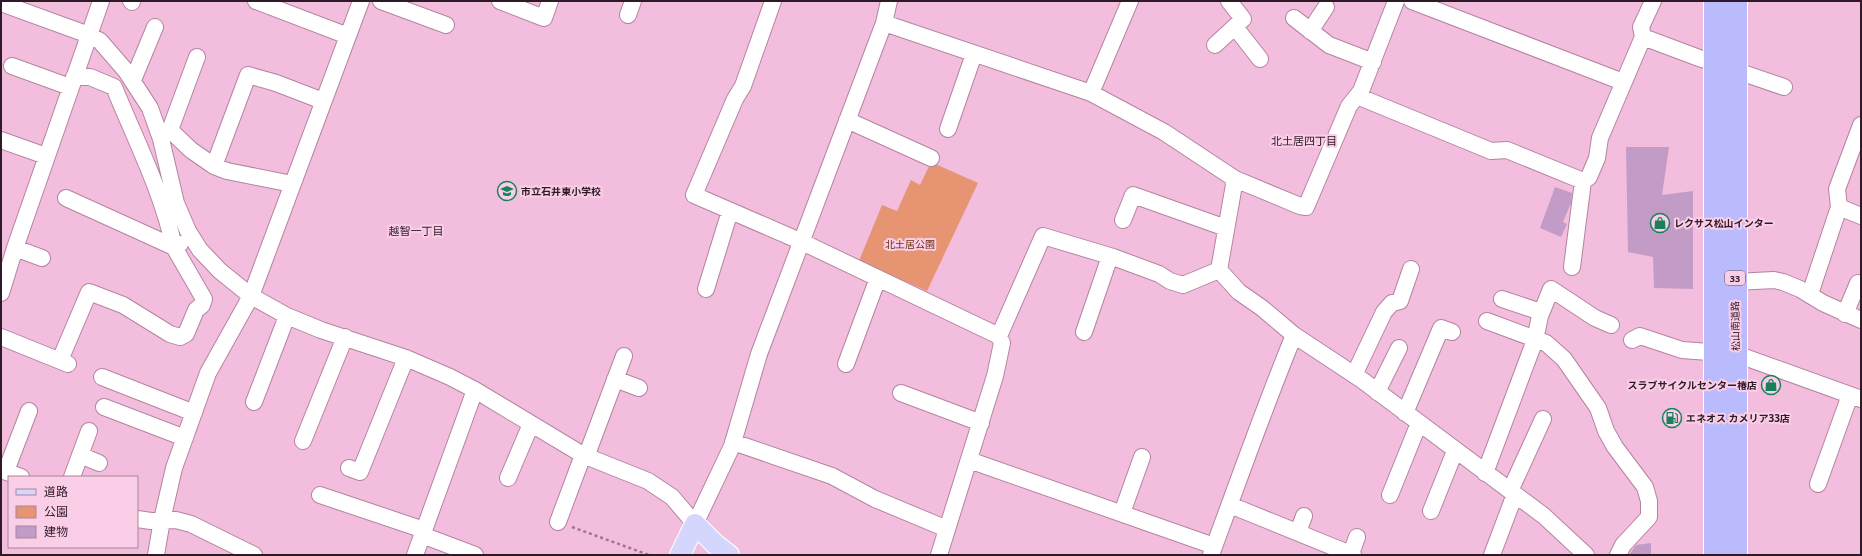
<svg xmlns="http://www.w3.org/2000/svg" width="1862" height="556" font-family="'Noto Sans','Noto Sans JP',sans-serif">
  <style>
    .green { fill: #e69472 }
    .building { fill: #c29cc6 }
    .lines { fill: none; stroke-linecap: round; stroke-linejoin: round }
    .minor-casing { stroke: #b583a1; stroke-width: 18 }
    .major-casing { stroke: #fff; stroke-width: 22 }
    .highway-casing { stroke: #fff; stroke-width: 24 }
    .path { stroke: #9d778e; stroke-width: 2.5; stroke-dasharray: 3 3; stroke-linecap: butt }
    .minor { stroke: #fff; stroke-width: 16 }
    .major { stroke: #d5d6fd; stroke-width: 20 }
    .highway { stroke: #b9bbfc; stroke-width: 22 }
    .labels { text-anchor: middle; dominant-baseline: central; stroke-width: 4; stroke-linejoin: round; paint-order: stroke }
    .shield { fill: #facee7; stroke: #6a5060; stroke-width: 1 }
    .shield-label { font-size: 9px; font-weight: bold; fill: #2d1a26 }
    .poi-label { font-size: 10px; font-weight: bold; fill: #2d1a26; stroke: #facee7; text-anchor: start }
    .park-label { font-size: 10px; fill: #6b2e12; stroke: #facee7 }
    .street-label { font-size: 10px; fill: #2d1a26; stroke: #facee7 }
    .neighbourhood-label { font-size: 11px; fill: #2d1a26; stroke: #facee7 }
  </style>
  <rect width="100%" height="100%" fill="#f3bedd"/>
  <path class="green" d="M931,162L978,183L927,291L859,261L882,205L897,211L911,180L920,185Z"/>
  <path class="building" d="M1626,147H1669L1662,195L1693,191V289L1654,288L1653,257L1628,252Z
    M1555,187L1572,193L1571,203L1563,222L1567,224L1561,237L1540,228Z
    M1651,543V555H1629L1636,545Z"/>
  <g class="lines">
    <defs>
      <path id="minor" d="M131,1L132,2
        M256,1L348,36
        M381,1L446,25
        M500,1L544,18L550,1
        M773,1L743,86L735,99L694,195L800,241L999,336L1002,343L995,376L939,555
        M1412,1L1623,82
        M1,3L89,35L100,41L126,71L150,108L161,139L176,203L188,231L200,250L220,271L251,296L287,316L321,330L406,358L450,377L475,390L583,455L648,481L672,497L695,524L732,446L759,354L884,23L889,1
        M628,15L633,1
        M1294,18L1329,45L1373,62
        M884,23L1091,93L1164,132L1235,179L1300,206L1306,207L1349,106L1361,91L1396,1
        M1235,27L1260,59
        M1310,31L1326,7
        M1643,37L1699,58L1784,87
        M1215,45L1243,19L1229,1
        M12,66L70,87
        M74,77H90L114,87C135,139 162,191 174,247L180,244
        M133,80L155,27
        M1091,93L1130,1
        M1357,96L1491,151L1507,150L1583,181L1572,267
        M847,120L931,158
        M948,129L974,54
        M170,130L197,57
        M159,132L170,130L191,150L214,166L248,75L276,83L323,101
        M1,140L46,156
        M214,166L227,171L292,184
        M1235,179L1219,270L1239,292L1262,308L1294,335L1362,380L1544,516L1586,555
        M1583,181L1589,177L1597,158L1600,138L1643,37L1641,27L1653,1
        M1839,207L1861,216
        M1123,220L1133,195L1226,228
        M15,248L42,258
        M1735,282L1774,280L1783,282L1800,289L1823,303L1861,320
        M706,289L730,211
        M1,293L15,248L101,1
        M1810,294L1839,207L1837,189L1861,125
        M1502,299L1541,312
        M1845,314L1858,283
        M1487,321L1546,343L1564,359L1598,408L1606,431L1615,447L1645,487L1649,501V517L1623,545L1618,555
        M1084,332L1108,262L1113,257
        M999,336L1043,236L1113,257L1159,274L1170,281L1183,285L1219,270
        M1,337L68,364
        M1632,340L1640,336L1682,350L1736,354L1861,399
        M60,360L89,292L123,305L170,334L180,337L186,334L196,310L202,305L204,299L174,247L66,198
        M846,364L878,278
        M1354,375L1384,312L1392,303L1400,301L1411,269
        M102,377L194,413
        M615,379L639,388
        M1377,392L1399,348
        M901,393L981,423
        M254,402L287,316
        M104,407L185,438
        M1405,413L1441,328L1452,332
        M303,441L345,337
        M733,442L832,476L875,499L947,529
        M80,455L99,463
        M586,457L624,356
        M969,460L1214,546
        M349,468L360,472L406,358
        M1,470L21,477
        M6,471L29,411
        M1485,473L1535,340L1540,316L1551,289L1595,318L1611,325
        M72,477L89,431
        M508,478L531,424
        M1818,484L1850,395
        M1510,491L1543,419
        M320,495L424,530
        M1390,495L1419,423
        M1230,505L1353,555
        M1431,511L1455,451
        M1122,513L1142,457
        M137,519L151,521L176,520L191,524L254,555
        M558,522L583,455
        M1298,532L1304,516
        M422,535L475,555
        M1351,554L1357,537
        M156,555L162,520L174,468L208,373L251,296L361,1
        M415,555L475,390
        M1211,555C1238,482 1264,408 1294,335
        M1492,555L1515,494"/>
      <path id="major" d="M680,555L695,524L715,544L729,555"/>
      <path id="highway" d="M1715,555V1
        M1736,555V1"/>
    </defs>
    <use href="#minor" class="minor-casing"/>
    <use href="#major" class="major-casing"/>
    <use href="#highway" class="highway-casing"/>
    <path class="path" d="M572,527L649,555"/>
    <use href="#minor" class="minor"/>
    <use href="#major" class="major"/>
    <use href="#highway" class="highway"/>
  </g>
  <defs>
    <symbol id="school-ring" viewBox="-11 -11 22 22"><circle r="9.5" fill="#facee7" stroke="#19805b" stroke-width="1.5"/><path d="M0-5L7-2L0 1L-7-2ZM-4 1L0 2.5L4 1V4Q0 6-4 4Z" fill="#19805b"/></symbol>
    <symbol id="shop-ring" viewBox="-11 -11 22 22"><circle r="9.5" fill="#facee7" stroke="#19805b" stroke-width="1.5"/><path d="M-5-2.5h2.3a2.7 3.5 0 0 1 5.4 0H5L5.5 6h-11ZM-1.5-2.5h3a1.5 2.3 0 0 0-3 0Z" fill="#19805b"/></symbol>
    <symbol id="fuel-ring" viewBox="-11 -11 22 22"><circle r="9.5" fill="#facee7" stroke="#19805b" stroke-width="1.5"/><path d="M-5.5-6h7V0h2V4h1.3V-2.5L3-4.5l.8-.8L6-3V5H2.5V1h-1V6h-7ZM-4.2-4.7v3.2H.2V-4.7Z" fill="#19805b"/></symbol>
  </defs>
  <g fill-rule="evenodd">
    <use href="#school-ring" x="496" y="180" width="22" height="22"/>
    <use href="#shop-ring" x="1649" y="212" width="22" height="22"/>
    <use href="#shop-ring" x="1760" y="374" width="22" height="22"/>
    <use href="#fuel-ring" x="1661" y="407" width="22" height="22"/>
  </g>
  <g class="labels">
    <rect class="shield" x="1725" y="271" width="20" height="14" rx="3"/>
    <g class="shield-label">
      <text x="1735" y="278">33</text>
    </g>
    <g class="poi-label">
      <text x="521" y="191">市立石井東小学校</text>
      <text x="1674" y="223">レクサス松山インター</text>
      <text x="1757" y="385" text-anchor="end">スラブサイクルセンター椿店</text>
      <text x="1686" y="418">エネオス カメリア33店</text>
    </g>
    <g class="park-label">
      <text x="910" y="244">北土居公園</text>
    </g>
    <g class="street-label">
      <text transform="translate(1735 326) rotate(-91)">松山南道路</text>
    </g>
    <g class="neighbourhood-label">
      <text x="1304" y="140">北土居四丁目</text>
      <text x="416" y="230">越智一丁目</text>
    </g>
  </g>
  <rect width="1862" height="556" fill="none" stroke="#2d1a26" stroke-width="4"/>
  <rect x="8" y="476" width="130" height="72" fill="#facee7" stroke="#a8869a"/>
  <rect x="16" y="489" width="20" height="6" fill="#d5d6fd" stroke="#a8869a"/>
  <text x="44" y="496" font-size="12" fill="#2d1a26">道路</text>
  <rect x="16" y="506" width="20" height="12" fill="#e69472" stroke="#a8869a"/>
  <text x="44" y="516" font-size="12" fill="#2d1a26">公園</text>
  <rect x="16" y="526" width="20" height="12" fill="#c29cc6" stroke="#a8869a"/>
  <text x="44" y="536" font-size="12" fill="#2d1a26">建物</text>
</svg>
